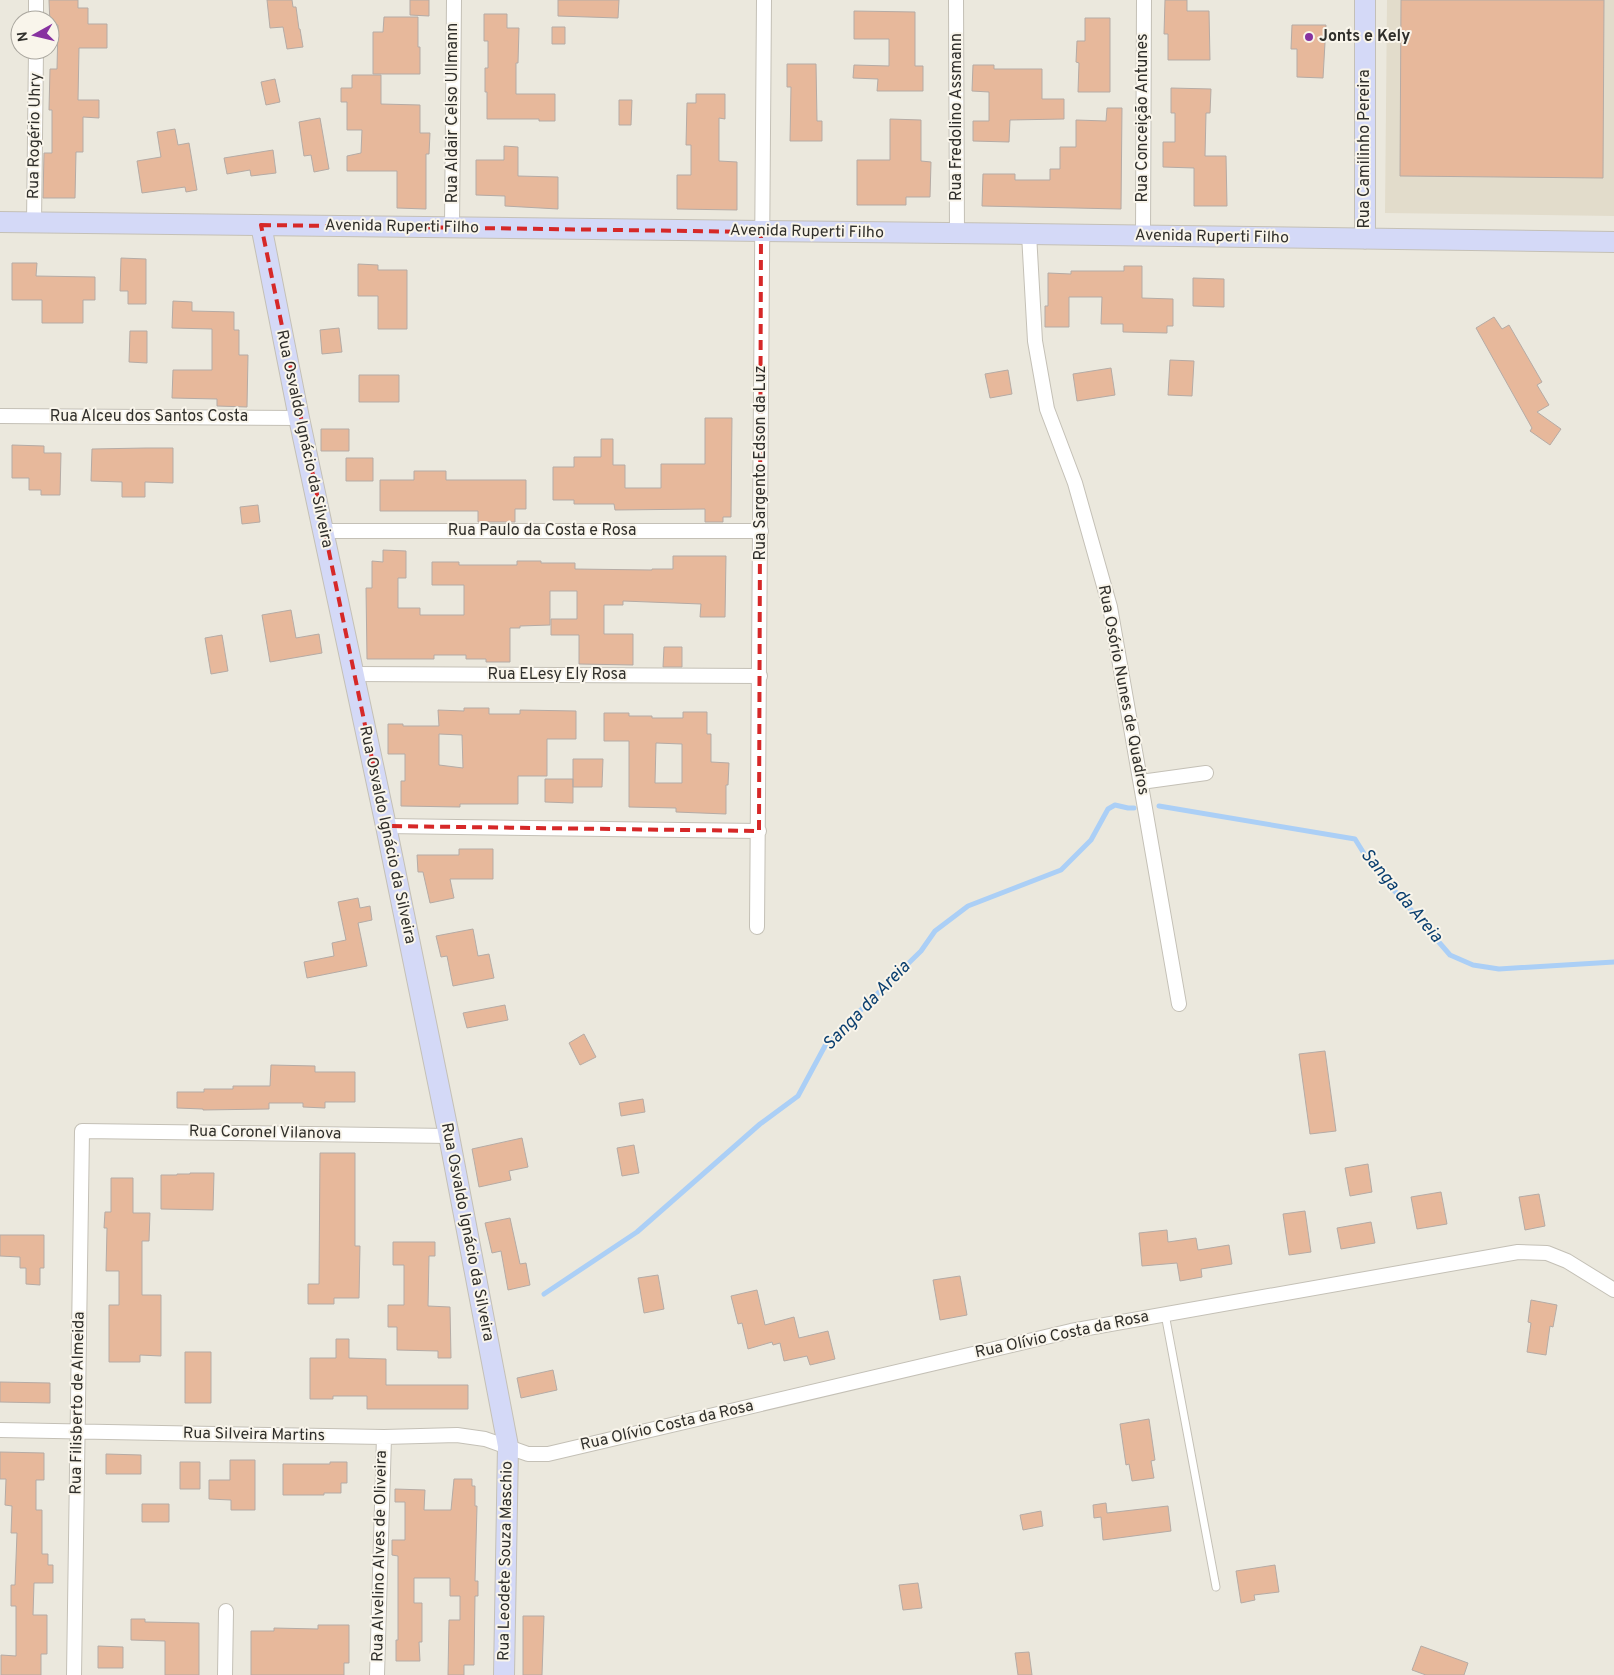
<svg xmlns="http://www.w3.org/2000/svg" width="1614" height="1675" font-family="Overpass,sans-serif">
  <style>
    .built { fill: #e2dccb }
    .lines { fill: none; stroke-linecap: round; stroke-linejoin: round }
    .stream { stroke: #abcff6; stroke-width: 5 }
    .building { fill: #e7b89b; stroke: #b5aba5; fill-rule: evenodd }
    .lane-casing { stroke: #c4c0b6; stroke-width: 9 }
    .street-casing { stroke: #c4c0b6; stroke-width: 16 }
    .secondary-casing { stroke: #c4c0b6; stroke-width: 22 }
    .lane { stroke: #fff; stroke-width: 7 }
    .street { stroke: #fff; stroke-width: 14 }
    .secondary { stroke: #d4d9f7; stroke-width: 20 }
    .marked { fill: none; stroke: #d62828; stroke-width: 4; stroke-dasharray: 10 6; stroke-linejoin: round }
    .poi-dot { fill: #8732a0; stroke: #f9f5eb; stroke-width: 2 }
    .labels { text-anchor: middle; dominant-baseline: central; stroke-width: 4; stroke-linejoin: round; paint-order: stroke }
    .poi-label { font-size: 16px; font-weight: bold; fill: #302f2b; stroke: #f9f5eb; text-anchor: start }
    .street-label { font-size: 16px; fill: #302f2b; stroke: #f9f5eb }
    .water-label { font-size: 18px; font-style: italic; fill: #0b3f6f; stroke: #f9f5eb }
  </style>
  <rect width="100%" height="100%" fill="#ebe8dd"/>
  <path class="built" d="M1387,0H1614V216L1385,213Z"/>
  <g class="lines">
    <path class="stream" d="M1159,806L1355,839L1368,860L1450,955L1473,965L1499,969L1614,962
      M544,1294L637,1232L760,1124L798,1096L826,1044L921,951L935,931L968,906L1061,870L1091,840L1108,809L1115,805L1128,808H1134"/>
  </g>
  <path class="building" d="M49,0H78V8H88V24H107V48H79L78,100H99V118L83,117V152H76L75,198H43L44,153H52V110H49L50,69H57L58,25H50Z
    M267,0H292L293,7H296L299,29H300L303,47L287,49L283,27L270,28Z
    M410,0H429V16L410,15Z
    M558,0H619L618,18L558,16Z
    M1165,0H1187V11H1209L1210,60H1168V34H1164Z
    M1401,0H1604L1603,178L1400,176Z
    M854,11L915,12V66H923V91H877L878,79L853,78L854,65L889,66V39H854Z
    M484,14H507V28H519L518,63H516V94H555V121H539V119H487V92H485V68H488V41H484Z
    M384,17H418V47H420V74H373V32H383Z
    M1085,18H1110V92H1078L1079,63L1076,62L1077,41H1085Z
    M1292,25H1326L1323,78L1297,77V49H1291Z
    M552,27H565V44H552Z
    M787,64H816L817,121H822V141H790L791,87H787Z
    M973,65H994V69H1042V99H1064V119L1010,120L1009,142L973,141V121H989V92L972,91Z
    M352,75H381V104L420,105V133H430L429,154H426V209L397,208V171H347V156L361,153L362,130H347V102H341V88H352Z
    M275,79L280,102L266,105L261,82Z
    M1171,88L1211,89L1210,113H1206L1205,156H1226L1227,206H1194V168L1163,167V142H1175V113H1171Z
    M696,94H725V119L719,118V161L737,162V210L677,209V175H691V145H686L687,103H696Z
    M619,100H632L631,125H619Z
    M1107,108H1122L1121,209L982,206L983,174H1015V180H1050V169H1060V147H1076V120L1106,121Z
    M320,118L329,169L314,172L311,155L304,156L299,122Z
    M890,119L921,120V161L931,162L930,197H906V205H857V160H890Z
    M175,129L178,145L189,143L197,190L186,192L185,187L142,193L137,161L161,157L157,132Z
    M504,146L518,147V176L558,177V209L505,206V196L476,195V160H504Z
    M273,150L276,173L251,176L250,170L227,174L224,158Z
    M121,258L146,259V304H128V291H120Z
    M12,263H37L36,276L95,277V300H83V323H42V300H12Z
    M358,264L378,265V270H407V329H378V296H358Z
    M1124,266H1142V298L1173,299V326H1167V333L1123,332V324H1101L1102,297H1069V327H1045V306H1048V273L1071,274V271H1124Z
    M1193,278L1224,279V307L1193,306Z
    M173,301L192,302V311L234,312V330H239V355H248L247,407L217,406V399L172,398L173,370H212V329L172,328Z
    M1494,317L1502,329L1509,325L1542,382L1537,385L1549,405L1537,412L1561,429L1550,445L1530,431L1532,428L1476,328Z
    M339,328L342,352L322,354L320,330Z
    M130,331H147V363L129,362Z
    M1170,360L1194,361L1192,396L1168,395Z
    M1111,368L1115,395L1077,401L1073,374Z
    M1008,370L1012,394L990,398L985,374Z
    M359,375H399V402H359Z
    M705,418H732L731,517H723V522H705V509L615,510L614,504H574V500H553V467H574V457H601V439H613V465H625V488H661V464H705Z
    M321,429H349V451H321Z
    M12,445L44,446V453H61L60,495H41V490H29V478H12Z
    M146,448H173V483L145,482V497H122V482L91,481L92,449Z
    M346,458H373V481H346Z
    M414,471H446V480H526V509H515V522H478V511H380V480H414Z
    M258,505L260,522L242,524L240,507Z
    M383,550L406,551V578H398V608H420V615H464V585H432V562H459V565H517V561H541V563H575V569L652,570V569H673V556H726L725,617H700L701,604L623,601V605H604V634H633V665L579,664V635H551V619H577V591H550V625L520,626V628H510V662H486V659H466V655H434V659H367L366,588H372V561L383,562Z
    M291,610L296,638L319,634L322,653L270,662L262,615Z
    M222,635L228,671L211,674L205,638Z
    M664,647H682V667H663Z
    M464,708H489V714H520V710L576,711V739H547V776H518V804H460V807L401,806V781H405V754H388V724H403V726H439L438,710L464,711ZM439,734L462,735L463,768L439,765Z
    M683,712H707V734H711V762L729,763L728,785H726V814L676,812V808L629,807V741H604V713H629V716H652V718H683ZM656,743L682,744V783H655Z
    M573,759H603L602,787H573Z
    M545,779H573V803L545,802Z
    M459,849H493V879H450L454,898L430,903L423,872H418L417,855H459Z
    M358,898L360,908L370,906L372,920L358,923L367,966L307,978L304,962L334,956L332,943L346,940L338,902Z
    M473,929L478,956L489,954L494,978L453,986L447,956L441,957L436,936Z
    M505,1005L508,1020L467,1028L463,1013Z
    M584,1034L596,1057L580,1065L569,1043Z
    M1325,1051L1336,1131L1310,1134L1299,1054Z
    M271,1065L315,1066V1072H355V1102H325V1108L303,1107V1103H269V1109L203,1110V1109L177,1108V1092H204V1089H233V1086H270Z
    M643,1099L645,1112L621,1116L619,1103Z
    M522,1138L528,1167L509,1171L511,1180L479,1187L472,1149Z
    M634,1145L639,1173L622,1176L617,1148Z
    M320,1153H355V1246H360L359,1298H334V1304H308V1284H319Z
    M1368,1164L1372,1192L1350,1196L1345,1168Z
    M190,1173H214L213,1210L161,1209V1175H177V1174H190Z
    M111,1178H133V1213H150L149,1241H142V1295H161V1356L140,1355V1362H109V1305H119V1271H106L107,1228H104L105,1212H111Z
    M1441,1192L1447,1224L1417,1229L1411,1197Z
    M1539,1194L1545,1226L1525,1230L1519,1197Z
    M1305,1211L1311,1252L1289,1255L1283,1214Z
    M510,1218L520,1264L526,1263L530,1285L508,1290L501,1251L492,1253L485,1223Z
    M1371,1222L1375,1243L1341,1249L1337,1228Z
    M1167,1230L1168,1242L1196,1238L1198,1250L1229,1245L1232,1264L1201,1269L1202,1277L1180,1281L1177,1263L1142,1266L1139,1233Z
    M0,1235H44V1268H40V1285L26,1284V1268H20V1257L0,1256Z
    M393,1242H435V1256H429L428,1306L450,1307L451,1358H438V1351L397,1350V1327H388V1305H404V1265H393Z
    M658,1275L664,1309L644,1313L638,1278Z
    M960,1276L967,1315L940,1320L933,1280Z
    M757,1290L765,1325L794,1317L799,1338L828,1331L835,1359L810,1365L807,1356L784,1361L780,1343L773,1345L772,1342L748,1349L742,1323L738,1324L731,1296Z
    M1531,1300L1557,1305L1553,1327L1550,1326L1546,1355L1527,1352L1531,1323L1528,1322Z
    M336,1339H349V1358L386,1359V1385H468V1409H367V1396H333V1399H310V1358H336Z
    M185,1352H211V1403H185Z
    M553,1370L557,1390L521,1398L517,1378Z
    M0,1382L50,1383V1403L0,1402Z
    M1149,1419L1155,1460L1151,1461L1154,1478L1132,1481L1129,1464L1126,1465L1120,1424Z
    M0,1452L44,1453V1480H36V1510H42V1554H48V1565H53V1583H34L33,1615H47V1654H41V1675H1V1655L16,1656V1606H11V1585H15L17,1533H11L12,1506L5,1505L6,1479H0Z
    M106,1454L141,1455V1474H106Z
    M230,1460H255V1510H231V1500L209,1499V1480H230Z
    M180,1462H200V1489H180Z
    M330,1462H347V1483H341V1493H324V1495H283V1464H330Z
    M454,1479H472V1486H475V1506H477L475,1581H478V1596H475L474,1665H464V1675H448L449,1620H460V1596H450V1578H414V1603H422V1642H419L420,1661H396V1640H398V1556L392,1555V1540H405V1502H395V1489L425,1490L424,1510H451Z
    M1106,1503L1107,1513L1168,1506L1171,1531L1103,1540L1101,1517L1094,1518L1093,1505Z
    M142,1504H169V1522H142Z
    M1041,1511L1043,1526L1023,1530L1020,1515Z
    M1275,1565L1279,1592L1254,1595L1255,1600L1241,1603L1236,1571Z
    M918,1583L922,1608L903,1610L899,1585Z
    M523,1616H544L542,1675H523Z
    M131,1619H145V1622L199,1623V1675H165V1641L131,1640Z
    M318,1625H349V1663H344V1675H251V1631H274V1628L318,1629Z
    M98,1646L123,1647V1668H98Z
    M1421,1646L1468,1663L1464,1675H1426L1412,1670Z
    M1029,1652L1032,1675H1018L1015,1653Z"/>
  <g class="lines">
    <defs>
      <path id="lane" d="M1165,1314L1216,1587"/>
      <path id="street" d="M956,0L957,234
        M36,20V0
        M34,223L36,50
        M452,227L454,0
        M1029,234L1035,341L1047,409L1075,483L1110,607L1179,1004
        M1143,236L1144,0
        M0,416L299,418
        M323,531H761
        M353,674L760,676
        M1141,782L1206,773
        M386,826L759,831
        M757,927L764,0
        M0,1430L384,1437L457,1435L485,1439L528,1454H548L1071,1331L1518,1252L1547,1253L1567,1261L1614,1290
        M74,1675L82,1131L449,1136
        M225,1675L226,1611
        M377,1675L384,1437"/>
      <path id="secondary" d="M1365,0V239
        M0,222L1029,234L1614,242
        M261,225L299,418L386,826L449,1136L508,1446L504,1675"/>
    </defs>
    <use href="#lane" class="lane-casing"/>
    <use href="#street" class="street-casing"/>
    <use href="#secondary" class="secondary-casing"/>
    <use href="#lane" class="lane"/>
    <use href="#street" class="street"/>
    <use href="#secondary" class="secondary"/>
  </g>
  <path class="marked" d="M261,225L761,232L759,831L386,826Z"/>
  <circle class="poi-dot" cx="1309" cy="37" r="5"/>
  <g class="labels">
    <g class="poi-label">
      <text x="1319" y="37">Jonts e Kely</text>
    </g>
    <g class="street-label">
      <text transform="translate(453 113) rotate(-90)">Rua Aldair Celso Ullmann</text>
      <text transform="translate(957 117) rotate(-90)">Rua Fredolino Assmann</text>
      <text transform="translate(1143 118) rotate(-90)">Rua Conceição Antunes</text>
      <text transform="translate(35 136) rotate(-89)">Rua Rogério Uhry</text>
      <text transform="translate(1365 149) rotate(-90)">Rua Camilinho Pereira</text>
      <text transform="translate(402 227) rotate(1)">Avenida Ruperti Filho</text>
      <text transform="translate(807 232) rotate(1)">Avenida Ruperti Filho</text>
      <text transform="translate(1212 237) rotate(1)">Avenida Ruperti Filho</text>
      <text x="149" y="417">Rua Alceu dos Santos Costa</text>
      <text transform="translate(304 439) rotate(78)">Rua Osvaldo Ignácio da Silveira</text>
      <text transform="translate(761 463) rotate(-90)">Rua Sargento Edson da Luz</text>
      <text x="542" y="531">Rua Paulo da Costa e Rosa</text>
      <text x="557" y="675">Rua ELesy Ely Rosa</text>
      <text transform="translate(1123 690) rotate(79)">Rua Osório Nunes de Quadros</text>
      <text transform="translate(387 835) rotate(78)">Rua Osvaldo Ignácio da Silveira</text>
      <text transform="translate(265 1133) rotate(1)">Rua Coronel Vilanova</text>
      <text transform="translate(467 1232) rotate(79)">Rua Osvaldo Ignácio da Silveira</text>
      <text transform="translate(1062 1335) rotate(-12)">Rua Olívio Costa da Rosa</text>
      <text transform="translate(78 1403) rotate(-89)">Rua Filisberto de Almeida</text>
      <text transform="translate(667 1426) rotate(-13)">Rua Olívio Costa da Rosa</text>
      <text transform="translate(254 1435) rotate(1)">Rua Silveira Martins</text>
      <text transform="translate(380 1556) rotate(-89)">Rua Alvelino Alves de Oliveira</text>
      <text transform="translate(506 1561) rotate(-89)">Rua Leodete Souza Maschio</text>
    </g>
    <g class="water-label">
      <text transform="translate(1401 896) rotate(50)">Sanga da Areia</text>
      <text transform="translate(867 1006) rotate(-46)">Sanga da Areia</text>
    </g>
  </g>
  <g transform="translate(35 35) rotate(262)"><circle r="24" fill="#f9f5eb" stroke="#a9a69e"/>
  <path d="M0-4L9 19L0 12L-9 19Z" fill="#8732a0"/>
  <text y="-8" font-size="14" font-weight="bold" text-anchor="middle" fill="#302f2b">N</text>
  </g>
</svg>
